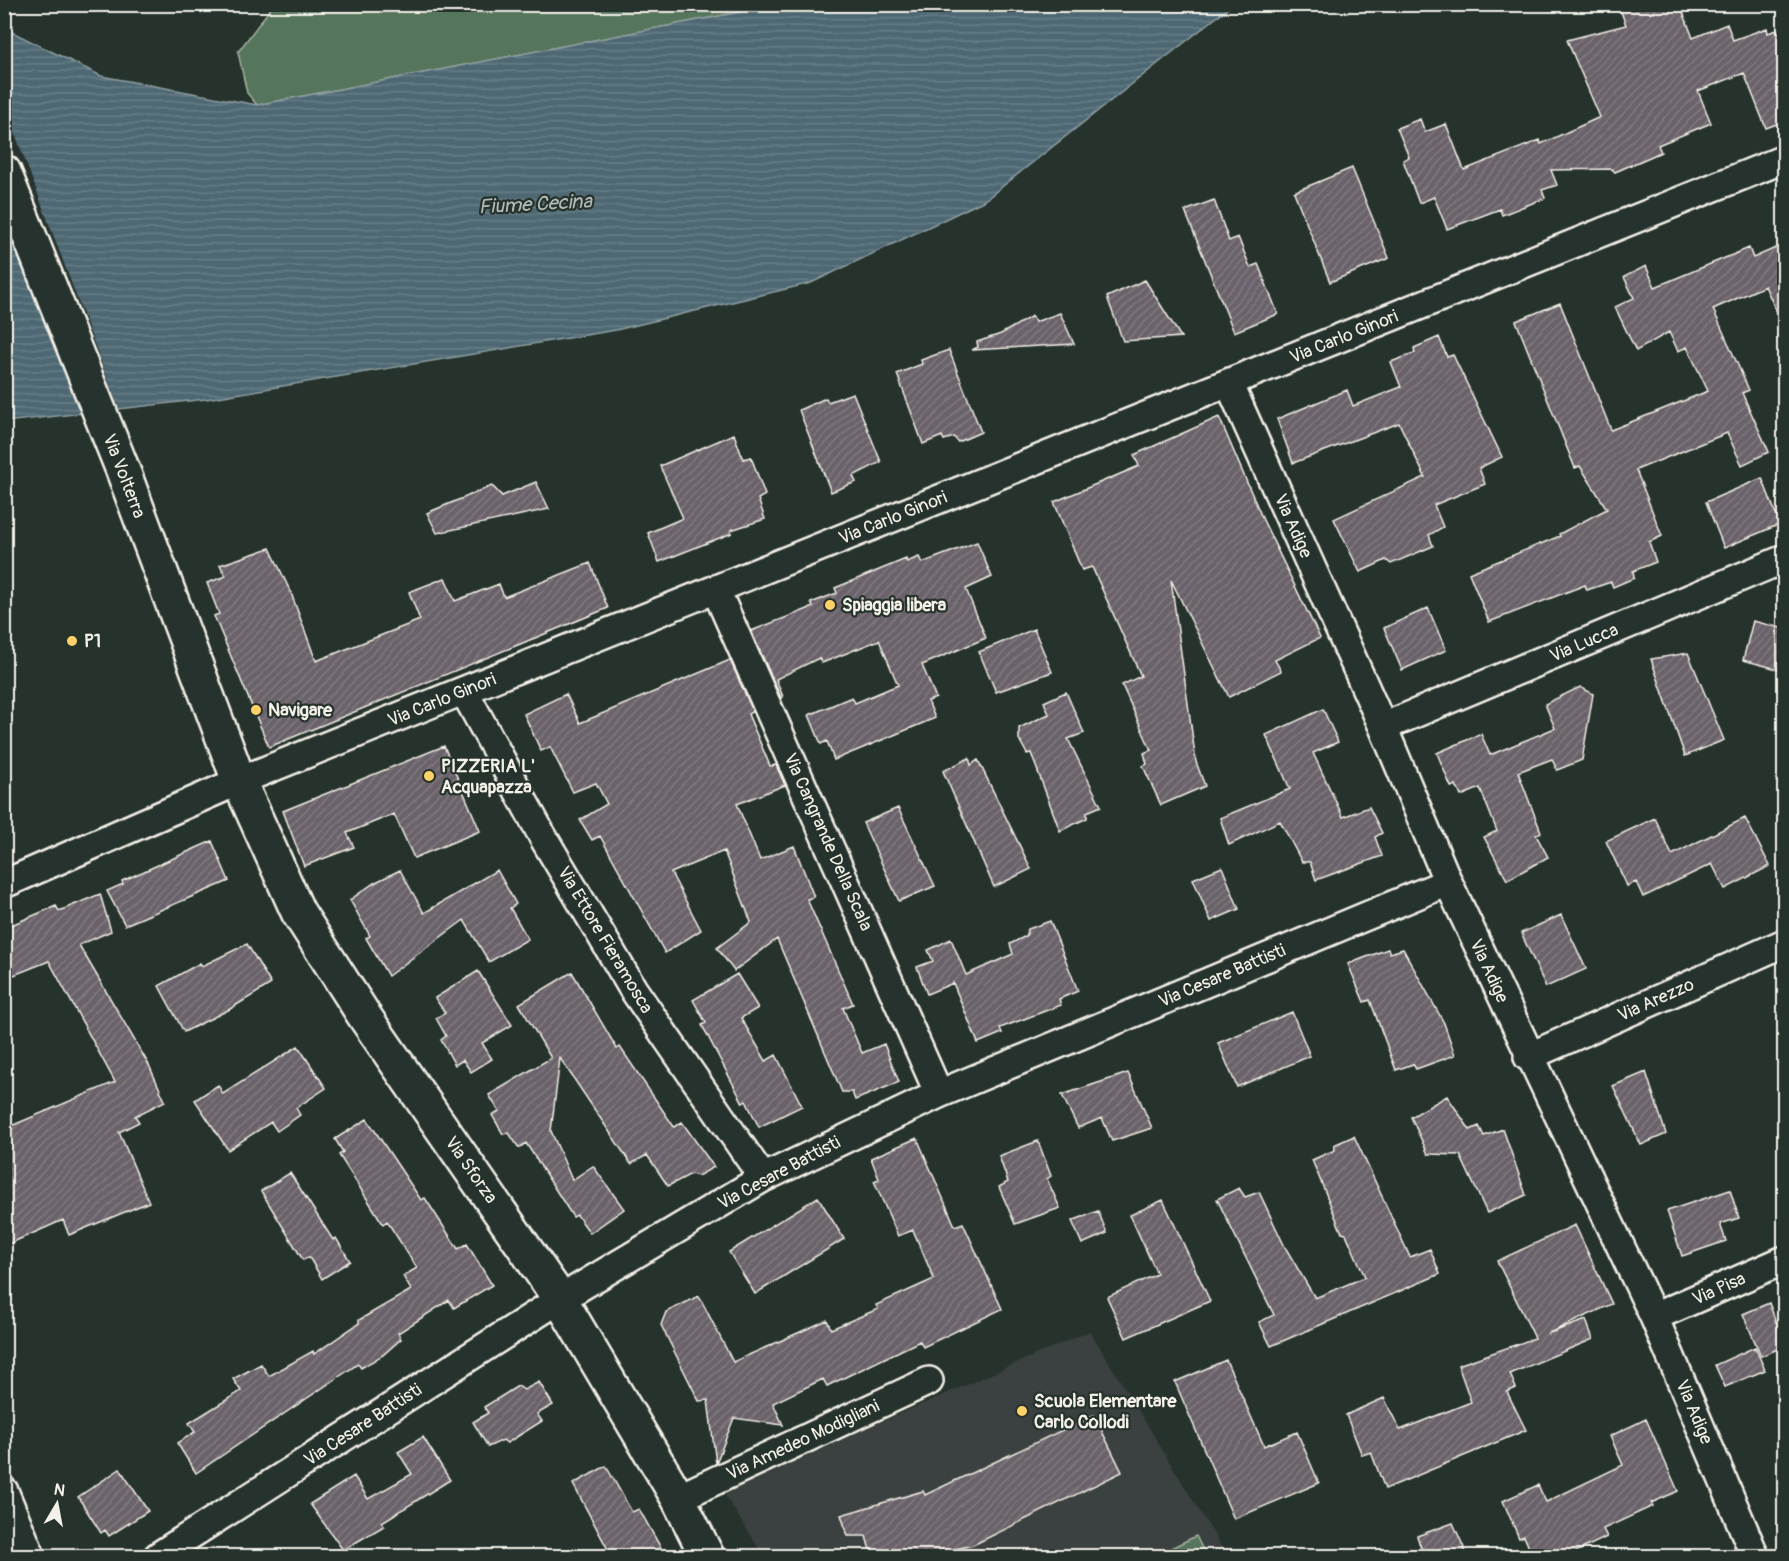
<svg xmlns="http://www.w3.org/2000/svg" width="1789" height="1561" font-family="Pangolin,sans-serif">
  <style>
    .built { fill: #3b413f }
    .green { fill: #56755d; stroke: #a5b3a2; stroke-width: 1.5 }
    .water { fill: url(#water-rules); stroke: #909fa2; stroke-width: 1.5 }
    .pier { fill: #26332d }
    .building { fill: url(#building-hatch); stroke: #f4f1e8; stroke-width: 1.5 }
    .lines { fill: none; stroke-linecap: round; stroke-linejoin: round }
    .minor-casing { stroke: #f4f1e8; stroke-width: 32 }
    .tertiary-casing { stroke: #f4f1e8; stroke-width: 38 }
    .minor { stroke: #26332d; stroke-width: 27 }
    .tertiary { stroke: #26332d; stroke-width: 33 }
    .poi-dot { fill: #ffd166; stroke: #26332d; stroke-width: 2 }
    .labels { text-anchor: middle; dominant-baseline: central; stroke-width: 4.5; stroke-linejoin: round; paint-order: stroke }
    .street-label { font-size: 18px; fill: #f4f1e8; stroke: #26332d }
    .poi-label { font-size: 18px; font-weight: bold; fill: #f4f1e8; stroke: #26332d; text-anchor: start }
    .water-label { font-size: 20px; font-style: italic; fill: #b2bab9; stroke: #26332d }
  </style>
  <defs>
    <pattern id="water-rules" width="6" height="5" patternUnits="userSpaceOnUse" patternTransform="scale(1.5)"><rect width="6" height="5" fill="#4e6873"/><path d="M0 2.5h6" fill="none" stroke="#687e87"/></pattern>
    <pattern id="building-hatch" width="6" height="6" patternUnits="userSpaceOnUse" patternTransform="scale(1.5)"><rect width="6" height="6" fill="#6b626a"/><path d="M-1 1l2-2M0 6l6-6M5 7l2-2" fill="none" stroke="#81797f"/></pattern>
  </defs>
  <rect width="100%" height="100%" fill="#26332d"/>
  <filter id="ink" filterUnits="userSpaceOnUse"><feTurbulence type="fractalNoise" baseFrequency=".0167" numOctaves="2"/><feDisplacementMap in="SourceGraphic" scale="12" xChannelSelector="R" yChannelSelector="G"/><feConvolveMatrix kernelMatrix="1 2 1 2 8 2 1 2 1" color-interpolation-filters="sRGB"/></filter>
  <g filter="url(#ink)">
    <path class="built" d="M1090,1331L1227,1556H764L722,1491Z"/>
    <path class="green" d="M273,5H767L761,8L257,105L247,93L238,52Z
      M1196,1536L1206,1556H1154Z"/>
    <path class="water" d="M767,5H1232L985,200L811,283L616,330L206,399L5,422L4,28L101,76L257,105L761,8Z"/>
    <path class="pier" d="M5,107L120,412L82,416L4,212Z"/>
    <path class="building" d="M1618,4H1680L1693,38L1727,24L1733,40L1767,28L1768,33L1777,30L1785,48V121L1766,128L1744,73L1698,91L1711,123L1658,145L1661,152L1615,172L1612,169L1551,170L1557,185L1542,190L1545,198L1502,215L1500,209L1447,229L1434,197L1419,203L1403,160L1409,157L1397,128L1420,119L1425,132L1446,124L1464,170L1540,140L1541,144L1600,117L1567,40L1626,25Z
      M1352,168L1389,258L1330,282L1294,192Z
      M1214,200L1229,241L1238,237L1250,267L1258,264L1278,314L1234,332L1185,211Z
      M1778,247L1785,261V330L1765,286L1713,309L1749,390L1742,393L1769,452L1742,465L1727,433L1636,470L1662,536L1649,542L1656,562L1633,571L1634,578L1613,587L1611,582L1587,590L1585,585L1489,622L1469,573L1560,536L1559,534L1607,509L1580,466L1575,468L1516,321L1560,303L1611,430L1708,391L1687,347L1678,351L1669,332L1636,351L1615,307L1634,298L1624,277L1646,266L1655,287L1749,248L1753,258Z
      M1145,280L1181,337L1123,341L1107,297Z
      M1060,313L1074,344L972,350L978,347L977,342L1001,334L1032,316L1035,322Z
      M1439,337L1447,357L1453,355L1502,457L1479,468L1485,484L1434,505L1443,527L1429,535L1433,546L1391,564L1386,560L1360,572L1334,519L1425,477L1399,423L1293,463L1277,419L1347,390L1353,406L1401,387L1391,362L1415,353L1414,348Z
      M949,350L981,432L958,442L954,437L944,440L942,436L923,444L897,374L922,364L921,360Z
      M853,393L881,462L853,476L856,482L831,492L799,410L826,398L828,402Z
      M1219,417L1263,520L1320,638L1275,660L1281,671L1229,697L1171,580L1196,762L1205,786L1161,805L1143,766L1147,764L1144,753L1151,750L1122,685L1141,676L1092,567L1082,570L1054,502L1139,466L1134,455Z
      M734,434L743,459L751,457L765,495L758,499L765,519L731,530L732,533L659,562L648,533L683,518L660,466Z
      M1762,478L1780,524L1724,548L1706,502Z
      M536,482L549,509L437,533L427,513L492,486L502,496Z
      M977,542L992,577L966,589L986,638L922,665L936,698L928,701L935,718L834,760L827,741L821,744L809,715L852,697L855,703L898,685L879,640L822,663L819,658L776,679L783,697L781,698L751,631L813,607L811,603L837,593L835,588L906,559L907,562L919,557L922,563Z
      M270,548L291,593L316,661L420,620L409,592L445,578L455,601L499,584L504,597L590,563L608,608L269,747L214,616L219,614L207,583L226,576L220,565Z
      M1428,608L1446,650L1402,670L1384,628Z
      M1753,621L1785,629V671L1743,660Z
      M1034,629L1052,672L996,692L979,652Z
      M1688,653L1724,740L1685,756L1651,659Z
      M730,660L753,711L748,714L770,766L776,765L785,785L737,804L760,860L794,846L814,897L807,899L853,1004L843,1008L862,1053L884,1044L899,1082L855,1100L852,1092H842L777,939L734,971L717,948L751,922L724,851L671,873L701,930L665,953L600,836L592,840L580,820L607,804L596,783L573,792L550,747L541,751L524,714L566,694L580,723Z
      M1580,687L1593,694L1582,760L1557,770L1552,759L1518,772L1541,832L1536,835L1548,857L1507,880L1484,837L1497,831L1480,788L1461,796L1456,785L1451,787L1437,753L1481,734L1490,755L1555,728L1545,704Z
      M1066,692L1084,733L1068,739L1101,806L1087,812V818L1060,831L1031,753L1027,754L1019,739V728L1049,714L1044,702Z
      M1323,709L1338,742L1313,753L1343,817L1369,807L1382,833L1375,837L1382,856L1316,880L1310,862H1302L1280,821L1229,845L1220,818L1290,789L1266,735Z
      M444,746L480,831L414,858L394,814L347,833L354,847L304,866L283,811Z
      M969,758L971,765L978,760L1031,869L994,887L943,771Z
      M898,808L935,886L899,901L863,823Z
      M1655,818L1672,855L1745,818L1770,866L1725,889L1712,864L1643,897L1636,882L1627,886L1606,841Z
      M212,841L229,881L125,925L107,891L123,884L122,881Z
      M1222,867L1239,909L1211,921L1193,879Z
      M400,870L424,913L497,870L516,904L510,908L528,939L489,962L464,920L388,976L366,938L370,936L350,900L374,883Z
      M100,894L111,931L79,945L149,1065L165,1101L135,1116L139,1122L119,1132L149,1202L69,1235L63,1220L4,1246V1129L115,1082L49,961L4,979V928L56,906L59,911Z
      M1561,915L1586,969L1546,987L1521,933Z
      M1050,921L1078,991L1059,999L1061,1005L1000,1028L1002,1033L978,1043L953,983L927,994L917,967L933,961L928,950L951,939L966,975L1013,954L1010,944L1026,936L1028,929Z
      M247,944L271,984L230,1009L184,1032L159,986L200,963L202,966Z
      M1388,949L1390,953L1403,949L1444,1023L1455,1055L1416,1069L1413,1064L1396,1070L1370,1000L1364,1002L1348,964Z
      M478,971L512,1025L482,1043L492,1059L471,1072L463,1060L455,1065L441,1040L446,1036L436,1018L445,1013L435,998Z
      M572,972L617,1049L620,1047L674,1127L682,1122L714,1167L698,1176L691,1174L668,1186L647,1155L631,1164L560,1058L551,1131L572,1180L593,1166L624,1209L590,1233L577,1215L573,1217L526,1143L519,1148L509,1133L503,1134L492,1115L499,1111L489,1095L551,1058L519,1004Z
      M737,974L758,1008L741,1018L766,1061L776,1055L802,1106L759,1127L746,1101L743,1103L702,1025L706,1023L693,1000Z
      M1292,1012L1310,1056L1237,1087L1218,1043Z
      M298,1046L326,1088L296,1108L300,1115L277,1131L271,1122L228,1150L195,1100L218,1085L223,1094Z
      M1646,1072L1666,1134L1641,1145L1613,1086Z
      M1128,1073L1152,1128L1112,1141L1102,1118L1078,1128L1062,1095Z
      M1447,1096L1470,1130L1479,1126L1484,1136L1503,1129L1526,1195L1487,1213L1460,1155L1428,1154L1411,1117Z
      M367,1119L421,1200L425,1198L458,1249L467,1244L492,1285L454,1308L449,1300L398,1333L401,1339L383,1355L361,1368L358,1364L196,1473L177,1443L195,1432L189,1423L241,1391L233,1379L261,1364L269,1376L313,1351L314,1354L359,1323V1320L411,1290L403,1276L417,1268L387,1221L383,1224L339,1155L343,1152L335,1139Z
      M1354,1136L1410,1257L1430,1249L1440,1274L1271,1346L1259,1322L1274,1315L1217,1199L1239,1188L1245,1197L1259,1192L1285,1247L1315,1298L1365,1277L1346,1234L1342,1233L1312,1160L1335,1150L1334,1145Z
      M917,1138L955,1226L963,1223L1002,1309L923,1347L920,1341L827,1386L823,1379L773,1403L783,1425L734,1418L716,1463L708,1400L699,1401L661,1325L666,1312L699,1296L733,1362L827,1320L831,1329L878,1309L876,1305L934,1279L913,1230L898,1236L874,1181L879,1179L871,1158Z
      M1038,1141L1051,1176L1047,1179L1060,1208L1015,1224L999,1187L1008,1182L999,1156Z
      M290,1173L333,1240L336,1238L350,1261L322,1279L309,1257L303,1260L261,1191Z
      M1730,1190L1739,1218L1720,1224L1726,1241L1682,1256L1667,1211Z
      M818,1197L844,1239L755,1294L729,1252Z
      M1163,1200L1210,1301L1126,1338L1107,1297L1157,1274L1130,1215Z
      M1098,1211L1107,1233L1082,1244L1072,1221Z
      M1575,1225L1612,1304L1547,1334L1586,1320L1593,1339L1510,1374L1516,1388L1507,1392L1526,1430L1385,1489L1371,1452L1362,1455L1346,1415L1384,1398L1400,1430L1471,1402L1458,1365L1535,1338L1497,1261Z
      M1769,1303L1785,1346L1761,1356L1743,1314Z
      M1755,1347L1765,1370L1725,1387L1715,1365Z
      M1226,1360L1264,1446L1297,1432L1319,1483L1234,1519L1175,1382Z
      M539,1382L553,1405L537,1414L542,1421L507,1443L503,1440L488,1447L473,1422L488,1413L484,1407L518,1386L524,1390Z
      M1094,1415L1122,1472L973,1545L920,1557H872L866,1536H848L841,1515L923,1491L925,1495Z
      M1646,1419L1678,1491L1651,1503L1653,1506L1603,1529L1607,1537L1565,1557H1533L1524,1536L1519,1538L1503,1501L1538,1485L1546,1502L1623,1465L1610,1436Z
      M423,1437L450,1480L382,1522L384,1526L343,1550L310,1504L354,1476L368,1499L412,1474L398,1452Z
      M606,1466L632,1512L639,1509L666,1557H612L573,1484Z
      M120,1469L148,1511L109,1536L105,1530L101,1533L78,1497Z
      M1453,1523L1468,1557H1424L1417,1536Z"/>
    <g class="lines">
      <defs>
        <path id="minor" d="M1229,383L1383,727L1448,882L1654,1317L1755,1556
          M716,590L939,1094
          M464,691L543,837L633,989L763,1178
          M1383,727L1784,559
          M4,884L239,781L1784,159
          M1528,1057L1784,943
          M1654,1317L1784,1260
          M4,1491L31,1556
          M678,1498L929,1381
          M158,1556L560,1299L763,1178L939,1094L1448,882"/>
        <path id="tertiary" d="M4,172L122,468L239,781L298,912L365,1017L560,1299L678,1498L707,1556"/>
      </defs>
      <use href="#minor" class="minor-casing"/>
      <use href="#tertiary" class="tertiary-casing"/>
      <use href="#minor" class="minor"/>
      <use href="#tertiary" class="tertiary"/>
    </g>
  </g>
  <g class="poi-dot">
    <circle cx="830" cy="605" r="6"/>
    <circle cx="72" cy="641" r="6"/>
    <circle cx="256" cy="710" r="6"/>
    <circle cx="429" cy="776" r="6"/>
    <circle cx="1022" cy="1411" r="6"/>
  </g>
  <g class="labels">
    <g class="street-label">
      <text transform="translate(1344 337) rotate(-22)">Via Carlo Ginori</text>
      <text transform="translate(124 476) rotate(69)">Via Volterra</text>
      <text transform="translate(893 518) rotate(-22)">Via Carlo Ginori</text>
      <text transform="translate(1293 526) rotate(66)">Via Adige</text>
      <text transform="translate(1584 643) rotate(-23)">Via Lucca</text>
      <text transform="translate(442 700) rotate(-22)">Via Carlo Ginori</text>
      <text transform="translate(828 842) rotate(66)">Via Cangrande Della Scala</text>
      <text transform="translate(605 940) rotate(59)">Via Ettore Fieramosca</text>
      <text transform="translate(1489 971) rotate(65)">Via Adige</text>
      <text transform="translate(1222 976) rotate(-23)">Via Cesare Battisti</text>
      <text transform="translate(1656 1000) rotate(-24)">Via Arezzo</text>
      <text transform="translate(471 1170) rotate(55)">Via Sforza</text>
      <text transform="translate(779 1173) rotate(-28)">Via Cesare Battisti</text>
      <text transform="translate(1719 1289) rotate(-24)">Via Pisa</text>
      <text transform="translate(1694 1412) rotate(67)">Via Adige</text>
      <text transform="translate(363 1425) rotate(-33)">Via Cesare Battisti</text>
      <text transform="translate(803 1440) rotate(-25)">Via Amedeo Modigliani</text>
    </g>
    <g class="poi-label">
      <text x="842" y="605">Spiaggia libera</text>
      <text x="84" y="641">P1</text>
      <text x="268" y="710">Navigare</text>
      <text x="441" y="766">PIZZERIA L'<tspan x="441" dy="21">Acquapazza</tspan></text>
      <text x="1034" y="1401">Scuola Elementare<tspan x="1034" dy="21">Carlo Collodi</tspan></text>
    </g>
    <g class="water-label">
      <text transform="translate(535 204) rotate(-3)">Fiume Cecina</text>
    </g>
  </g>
  <rect width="1789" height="1561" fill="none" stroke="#26332d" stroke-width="24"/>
  <rect x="12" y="12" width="1765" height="1537" fill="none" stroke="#f4f1e8" stroke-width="2" filter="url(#ink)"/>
  <g transform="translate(57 1504) rotate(10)" stroke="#26332d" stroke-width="4.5" paint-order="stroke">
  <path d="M0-4.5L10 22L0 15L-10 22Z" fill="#f4f1e8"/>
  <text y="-9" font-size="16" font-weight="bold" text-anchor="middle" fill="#f4f1e8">N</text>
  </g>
</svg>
